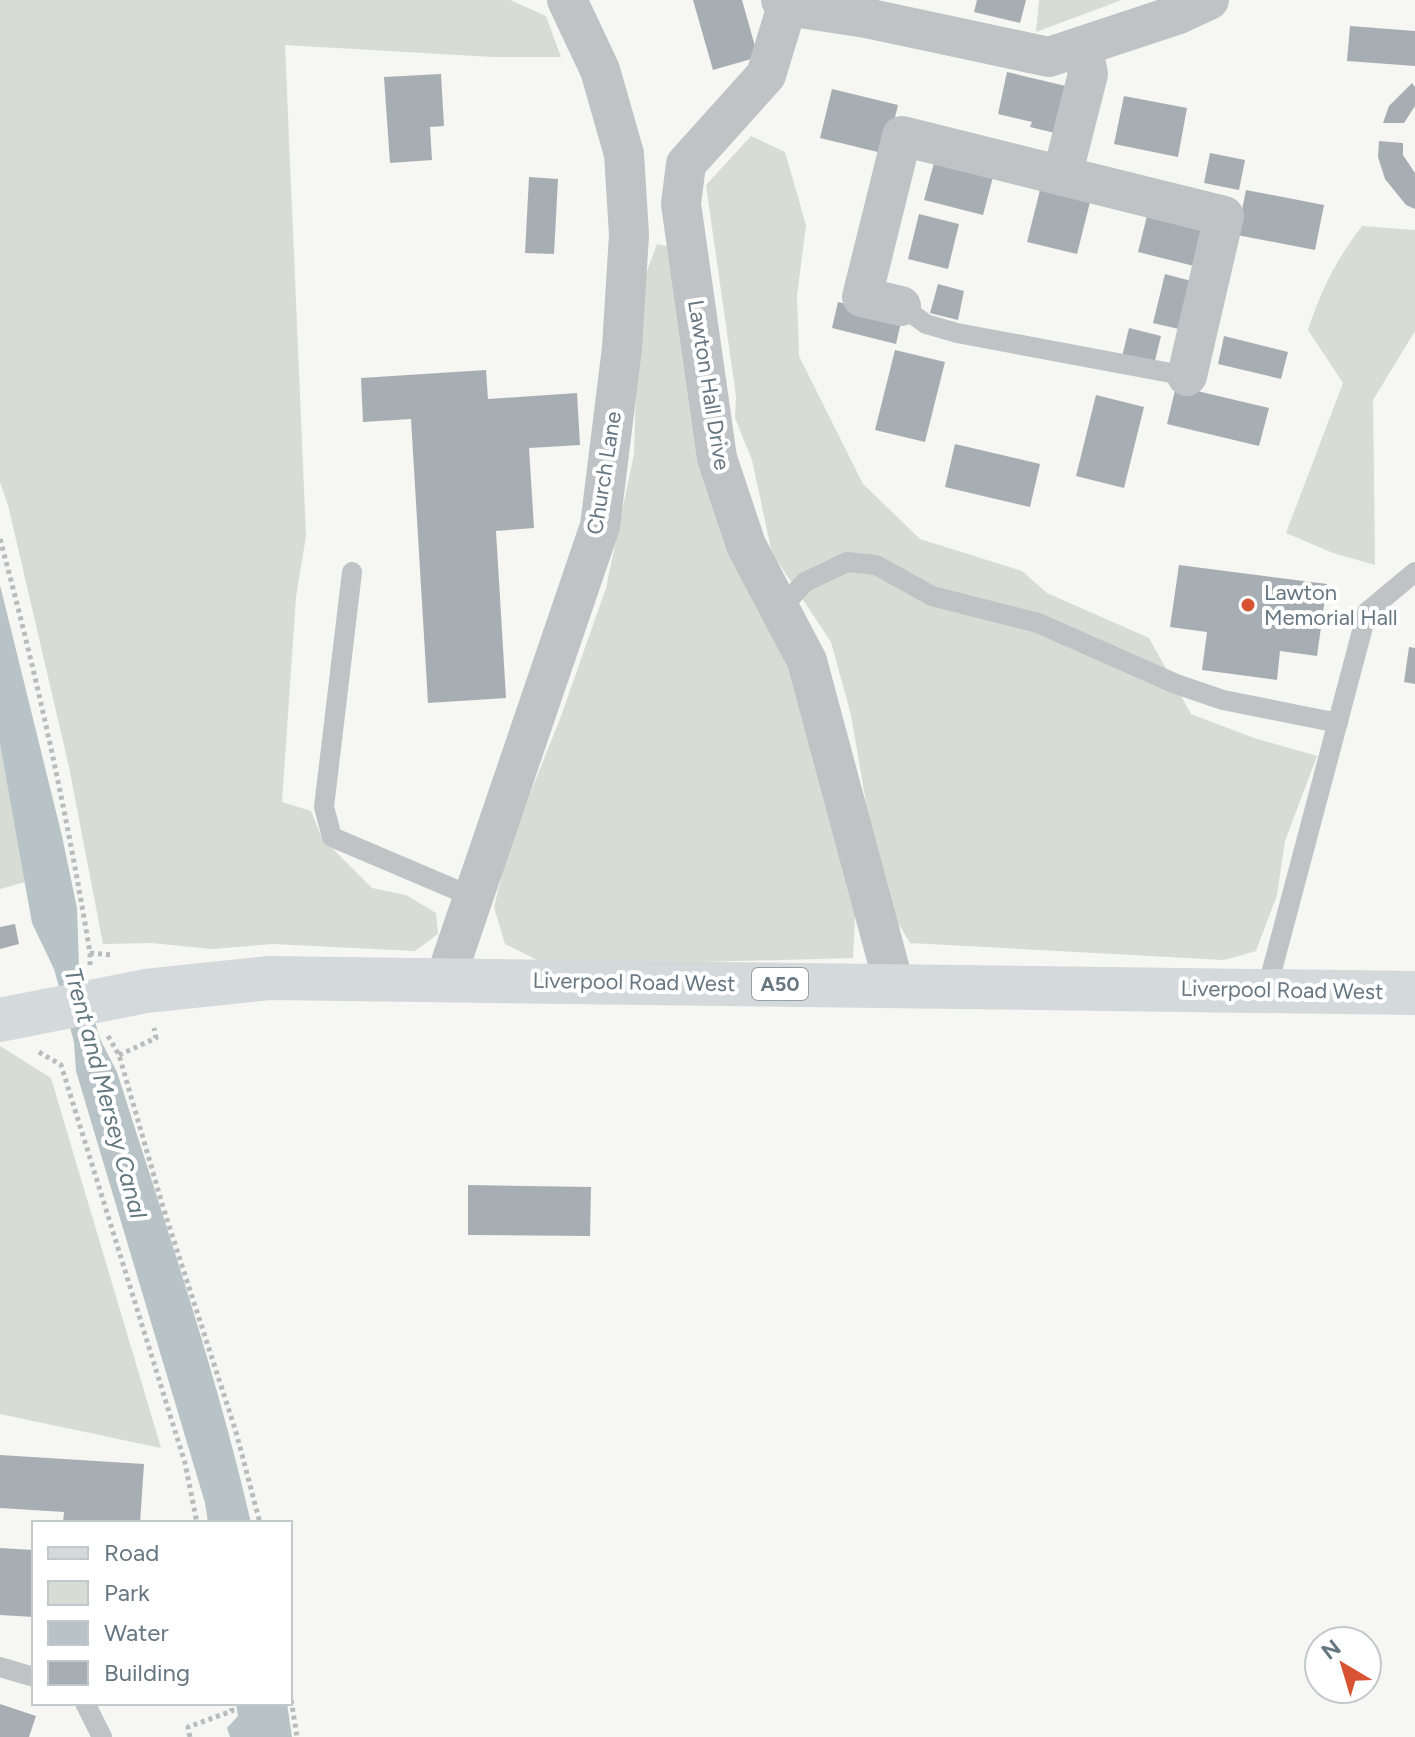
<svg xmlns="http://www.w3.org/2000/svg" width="1415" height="1737" font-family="Figtree,sans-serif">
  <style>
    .green { fill: #d7dcd4 }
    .water { fill: #b8c3c7 }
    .building { fill: #a7aeb3 }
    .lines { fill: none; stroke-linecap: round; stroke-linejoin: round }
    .path { stroke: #b9bcbe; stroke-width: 5; stroke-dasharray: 4 4; stroke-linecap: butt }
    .lane { stroke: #bfc3c6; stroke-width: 20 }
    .street { stroke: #bfc3c6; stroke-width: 40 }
    .primary { stroke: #d4d9dc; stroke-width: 44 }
    .poi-dot { fill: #d85331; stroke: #fff; stroke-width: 3 }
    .labels { text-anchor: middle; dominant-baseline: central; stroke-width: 8; stroke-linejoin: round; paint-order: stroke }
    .shield { fill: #fff; stroke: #95a0a8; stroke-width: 2 }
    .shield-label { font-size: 20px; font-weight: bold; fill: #677782 }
    .street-label { font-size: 22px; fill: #677782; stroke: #fff }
    .poi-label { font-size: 22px; fill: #677782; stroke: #fff; text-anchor: start }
    .water-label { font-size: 24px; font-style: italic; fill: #63777f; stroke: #fff }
  </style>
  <rect width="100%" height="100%" fill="#f6f6f3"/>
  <path class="green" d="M0,0H510L546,16L561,57H493L285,45L306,536L296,597L282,802L311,811L322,838L372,888L406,895L436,913L438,934L415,951L273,944L212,949L151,943L103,944L69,767L8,505L0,482Z
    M1039,0H1122L1036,32Z
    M751,136L785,152L806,225L797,296L799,356L863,484L920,539L1022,571L1047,593L1149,638L1191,714L1254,738L1317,756L1285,841L1277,895L1256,951L1224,960L910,943L882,896L851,715L831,642L772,553L752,460L735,418L736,396L706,185Z
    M1362,226L1415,230V331L1373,400L1375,565L1333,553L1286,533L1343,383L1308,330C1321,290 1336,260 1362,226Z
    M657,244L673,248L776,626L800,700L856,894L853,958L549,966L505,944L494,907L509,846L560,719L606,588L634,454L639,292Z
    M0,744L25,882L0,889Z
    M0,1046L51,1078L161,1448L0,1414Z"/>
  <path class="water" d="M0,585L62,836L77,908L79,966L100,1039L117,1072C164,1221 216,1370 251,1523H208L205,1503L76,1071L74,1042L54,969L32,923L0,744Z
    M236,1703H287L292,1737H230L227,1728L238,1716Z"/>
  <path class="building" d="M693,0H742L758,57L713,70Z
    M977,0H1026L1020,23L974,12Z
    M1350,26L1415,31V66L1347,61Z
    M1007,72L1070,87L1059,134L1030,127L1032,122L998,114Z
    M441,74L444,126L430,127L432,160L390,163L384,77Z
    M1412,83L1415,87V106L1404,123H1383L1389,106Z
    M832,89L898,105L886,154L820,138Z
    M1124,96L1187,108L1178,157L1114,144Z
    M1379,141L1403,143V155L1415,173V209L1406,205L1385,179L1378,157Z
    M1210,153L1245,160L1239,190L1204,183Z
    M934,163L993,177L983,215L924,200Z
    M529,177L558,179L554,254L525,253Z
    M1040,190L1090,202L1077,254L1027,242Z
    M1246,190L1324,205L1315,250L1237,235Z
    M1148,212L1213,227L1202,268L1138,252Z
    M919,214L959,224L948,269L908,259Z
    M1165,274L1195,282L1183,330L1153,323Z
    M938,284L964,291L958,320L930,313Z
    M838,302L902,318L896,344L832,328Z
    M1129,328L1161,336L1153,369L1121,361Z
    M1224,336L1288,352L1281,379L1218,364Z
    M895,350L945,362L925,442L875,430Z
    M486,370L488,399L577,393L580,445L529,448L534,528L496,531L506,698L428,703L411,419L363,422L361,378Z
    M1176,386L1269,408L1259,446L1167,424Z
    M1096,395L1144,407L1124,488L1076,476Z
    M955,444L1040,464L1030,507L945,487Z
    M1179,565L1327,584L1317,656L1280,651L1277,680L1202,670L1207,632L1170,627Z
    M1409,647L1415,648V684L1404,682Z
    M15,924L19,944L0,949V927Z
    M468,1185L591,1187L590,1236L468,1235Z
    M0,1455L144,1464L140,1523H63L64,1512L0,1508Z
    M0,1548L34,1550V1617L0,1615Z
    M0,1704L36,1716L29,1737H0Z"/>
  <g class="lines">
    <path class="path" d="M0,539C37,676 67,813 90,953V965
      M90,953L113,955
      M108,1036L119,1055L163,1207L236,1432L260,1523
      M39,1052L61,1065L185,1463L197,1523
      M119,1055L156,1038L154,1028
      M290,1692L297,1737
      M190,1737L188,1727L232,1711L231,1703"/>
    <path class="lane" d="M901,306L926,324L957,333L1187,376
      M352,572L324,807L332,837L473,897
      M779,610L805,582L847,562L876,565L932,596L1038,623L1176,684L1223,700L1338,723
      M1267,989L1367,612L1415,572
      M0,1667L34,1677
      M85,1703L102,1737"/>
    <path class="street" d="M781,0L787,6L866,18L1049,57L1179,14L1209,0
      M787,6L766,75L686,164L681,204L717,458L746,545L807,661L894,985
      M1062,176L1088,74L1082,46
      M901,306L862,297L902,136L1224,216L1187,376
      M445,980L600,526L622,348L629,235L624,154L600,70L567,0"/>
    <path class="primary" d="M0,1020L146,991L269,978L1415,993"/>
  </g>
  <circle class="poi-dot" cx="1248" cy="605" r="8"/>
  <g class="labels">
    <rect class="shield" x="752" y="968" width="56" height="32" rx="6"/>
    <g class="shield-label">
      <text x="780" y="984">A50</text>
    </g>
    <g class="street-label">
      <text transform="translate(709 385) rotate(81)">Lawton Hall Drive</text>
      <text transform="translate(604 473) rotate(-81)">Church Lane</text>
      <text transform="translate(634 982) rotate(1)">Liverpool Road West</text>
      <text transform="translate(1282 990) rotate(1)">Liverpool Road West</text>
    </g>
    <g class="poi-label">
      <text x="1264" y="592">Lawton<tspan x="1264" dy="25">Memorial Hall</tspan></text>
    </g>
    <g class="water-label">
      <text transform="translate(106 1093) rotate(75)">Trent and Mersey Canal</text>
    </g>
  </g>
  <rect x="32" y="1521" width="260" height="184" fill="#ffffff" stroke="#c2c9cd" stroke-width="2"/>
  <rect x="48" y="1547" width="40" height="12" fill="#d4d9dc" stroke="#c2c9cd" stroke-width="2"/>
  <text x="104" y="1561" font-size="24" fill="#677782">Road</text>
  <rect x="48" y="1581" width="40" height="24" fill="#d7dcd4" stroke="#c2c9cd" stroke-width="2"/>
  <text x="104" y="1601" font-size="24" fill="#677782">Park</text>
  <rect x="48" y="1621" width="40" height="24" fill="#b8c3c7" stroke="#c2c9cd" stroke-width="2"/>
  <text x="104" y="1641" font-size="24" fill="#677782">Water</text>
  <rect x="48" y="1661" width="40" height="24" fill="#a7aeb3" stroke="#c2c9cd" stroke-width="2"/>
  <text x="104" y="1681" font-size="24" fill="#677782">Building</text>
  <g transform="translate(1343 1665) rotate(322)"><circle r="38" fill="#ffffff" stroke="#c2c9cd" stroke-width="2"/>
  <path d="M0-6L14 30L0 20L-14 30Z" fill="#d85331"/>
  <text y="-12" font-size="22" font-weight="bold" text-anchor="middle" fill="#677782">N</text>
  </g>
</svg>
